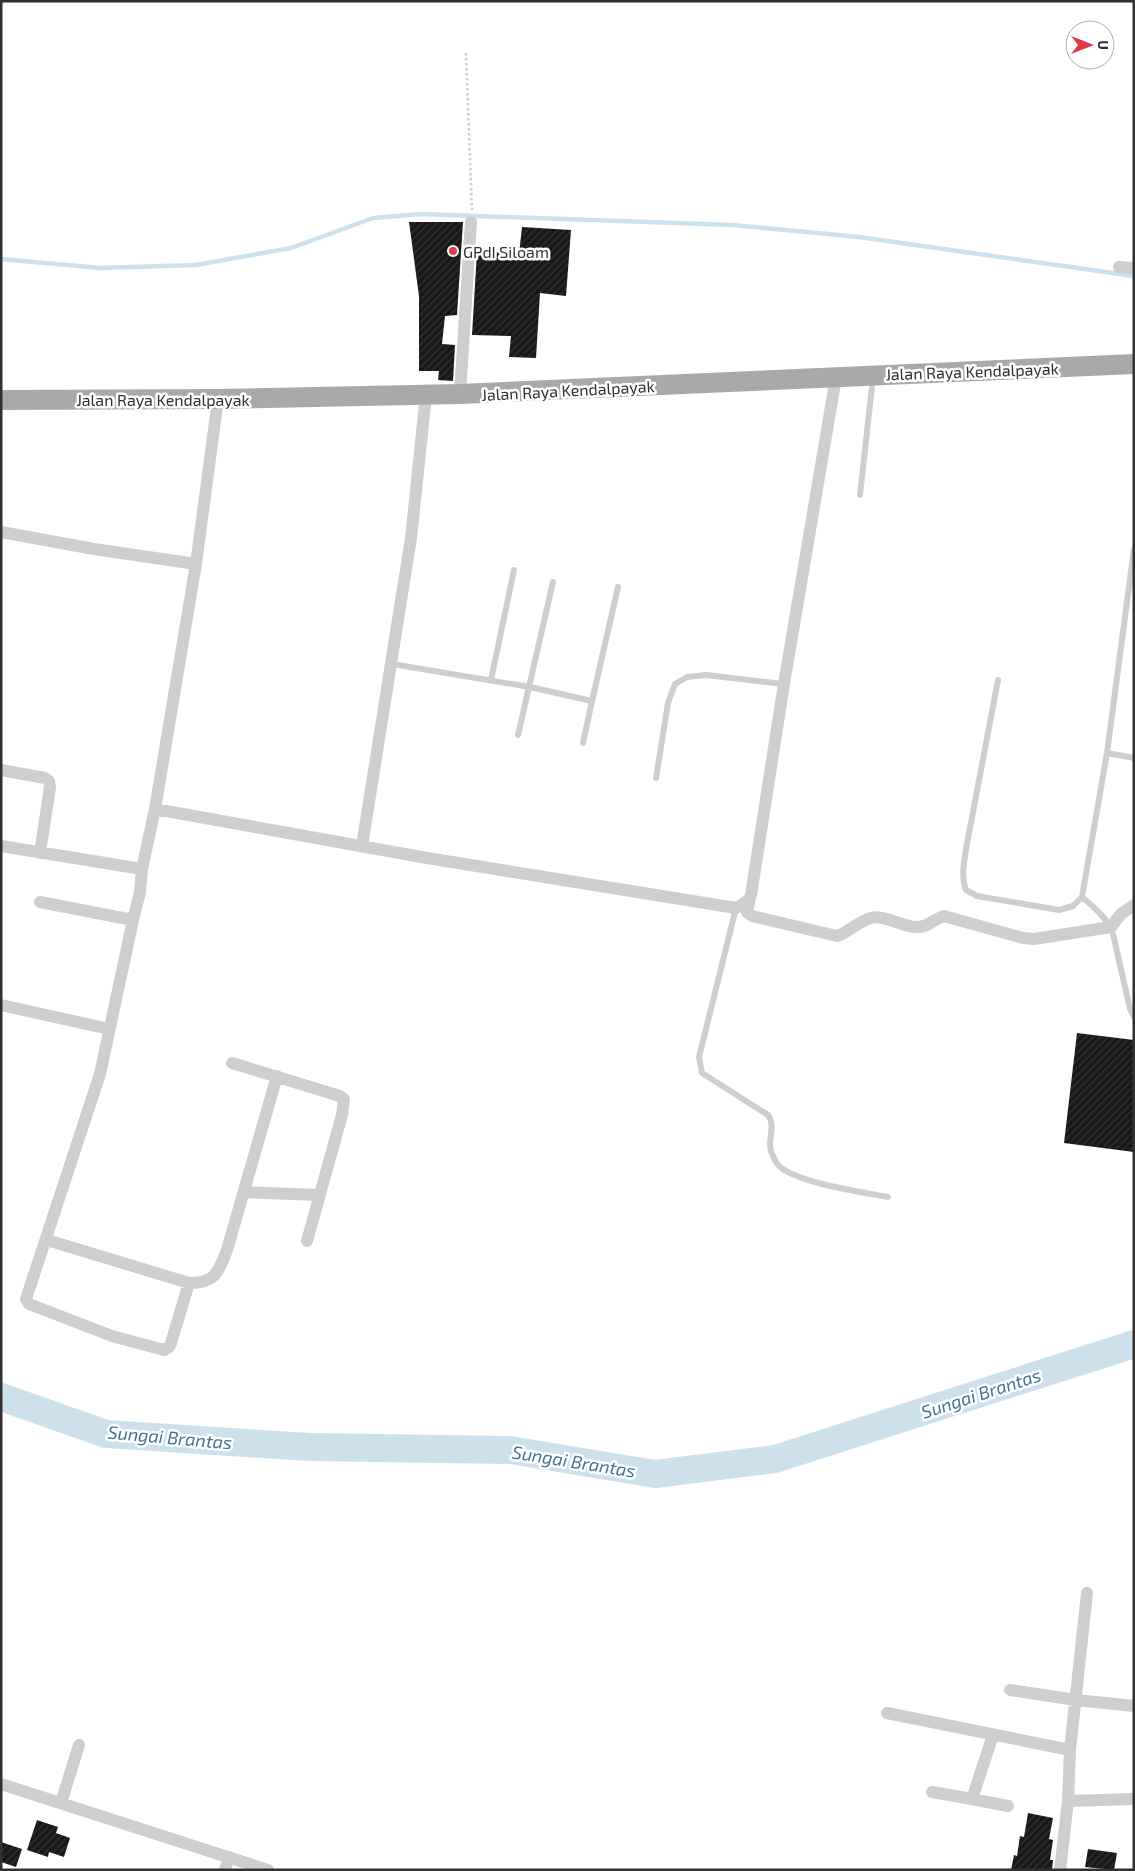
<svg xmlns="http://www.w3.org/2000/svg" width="1135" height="1871" font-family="'Exo 2',sans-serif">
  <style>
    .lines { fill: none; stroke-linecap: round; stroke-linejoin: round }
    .stream { stroke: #cde1ec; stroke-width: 4.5 }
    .river { stroke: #cde1ec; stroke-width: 28 }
    .building { fill: url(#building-hatch) }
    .path { stroke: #cecece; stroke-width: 2.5; stroke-dasharray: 2.5 2.5; stroke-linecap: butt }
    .service { stroke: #cecece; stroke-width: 6 }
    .minor { stroke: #cecece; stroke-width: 12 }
    .primary { stroke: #a9a9a9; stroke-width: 20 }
    .poi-dot { fill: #e23949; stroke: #fff; stroke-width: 2 }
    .labels { text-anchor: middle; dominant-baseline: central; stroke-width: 5; stroke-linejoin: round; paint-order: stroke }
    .poi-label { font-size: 16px; fill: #313131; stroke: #fff; text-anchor: start }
    .street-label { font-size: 16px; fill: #313131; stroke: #fff }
    .water-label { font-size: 18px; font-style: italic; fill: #407493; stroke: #fff }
  </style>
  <defs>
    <pattern id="building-hatch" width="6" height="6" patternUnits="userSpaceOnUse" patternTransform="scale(1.25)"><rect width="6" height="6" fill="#181818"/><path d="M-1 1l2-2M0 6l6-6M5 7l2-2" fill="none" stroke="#313131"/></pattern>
  </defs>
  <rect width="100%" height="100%" fill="#fff"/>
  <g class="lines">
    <path class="stream" d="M1,259L100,268L196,265L291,248L373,218L421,214L732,225L859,237L1134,276"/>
    <path class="river" d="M1,1397L106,1434L309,1447L510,1450L655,1474L775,1459L1134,1344"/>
  </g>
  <path class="building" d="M409,222H463L457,315L445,316L442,344L455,345L453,381L438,380L439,371H419V296Z
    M522,227L571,230L566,296L540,293L536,358L509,357L511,336L472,335L477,251L519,254Z
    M1077,1033L1134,1040V1152L1064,1143Z
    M1028,1813L1053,1818L1049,1839L1053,1840L1050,1860H1053L1052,1870H1011L1014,1855L1017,1856L1020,1836L1024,1837Z
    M37,1820L58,1827L56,1833L70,1838L64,1857L49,1852L48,1857L27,1850Z
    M1,1842L22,1849L16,1867L1,1862Z
    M1088,1849L1117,1853L1114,1870L1085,1867Z"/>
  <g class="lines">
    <path class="path" d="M466,53L472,210"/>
    <path class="service" d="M860,495L873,377
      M392,664L530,687L592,701L618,587
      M491,680L514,570
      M998,680L966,849C964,863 961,877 966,890L977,896L1059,910L1073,906L1082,897L1107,753L1134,549
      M518,735L553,582
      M583,743L592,701
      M1107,753L1134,758
      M656,778L668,703L675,684L687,677L706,675L784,684
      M1082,897C1095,908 1107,918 1113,934L1130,1009L1134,1017
      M736,908L699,1057L702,1073L768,1115C777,1127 765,1143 773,1156C774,1159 777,1164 779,1166C798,1183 861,1192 888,1197"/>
    <path class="minor" d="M1119,267L1134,268
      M460,394L471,222
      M1,532L94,549L196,564
      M1,770L45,778L49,781L50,787L40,853
      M155,809L427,858L736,908C743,904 748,902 751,895L784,684L836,377
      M1,846L142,869
      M362,846L411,538L426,395
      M750,897L747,912L752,916L837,936C849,932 859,921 871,918C883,914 903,927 916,927C927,928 934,919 944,916L1023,938L1034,939L1111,927L1121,914L1134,905
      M40,902L133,920
      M1,1005L109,1029
      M232,1063L340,1096L344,1099L342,1115L307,1241
      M244,1192L319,1195
      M47,1240L189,1283C216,1283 218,1272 227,1250L277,1076
      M189,1283L171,1343L169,1347L164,1350L112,1336L29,1304L26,1299L100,1074L133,920L140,892L142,869L155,809L196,564L218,399
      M1010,1690L1076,1700L1134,1706
      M887,1713L1070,1750
      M993,1735L972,1799L1008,1806
      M1,1784L268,1870
      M932,1792L972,1799
      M1068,1801L1134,1799
      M61,1803L79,1745
      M225,1870L229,1857
      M1060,1870L1068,1801L1070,1750L1087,1593"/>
    <path class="primary" d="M1,400L218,399L460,394L1134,364"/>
  </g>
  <circle class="poi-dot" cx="453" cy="251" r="5"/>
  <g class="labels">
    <g class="poi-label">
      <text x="463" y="251">GPdI Siloam</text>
    </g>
    <g class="street-label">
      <text transform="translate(972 371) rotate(-2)">Jalan Raya Kendalpayak</text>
      <text transform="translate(568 390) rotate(-3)">Jalan Raya Kendalpayak</text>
      <text x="163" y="399">Jalan Raya Kendalpayak</text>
    </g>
    <g class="water-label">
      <text transform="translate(981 1393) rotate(-18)">Sungai Brantas</text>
      <text transform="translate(170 1437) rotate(5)">Sungai Brantas</text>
      <text transform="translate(574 1461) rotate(9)">Sungai Brantas</text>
    </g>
  </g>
  <rect width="1135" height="1871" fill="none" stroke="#313131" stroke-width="5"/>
  <g transform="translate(1090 45) rotate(90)"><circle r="24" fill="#ffffff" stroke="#adadad"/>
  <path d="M0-4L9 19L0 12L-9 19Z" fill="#e23949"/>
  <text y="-8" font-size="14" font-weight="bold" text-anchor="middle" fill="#313131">U</text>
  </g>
</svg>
